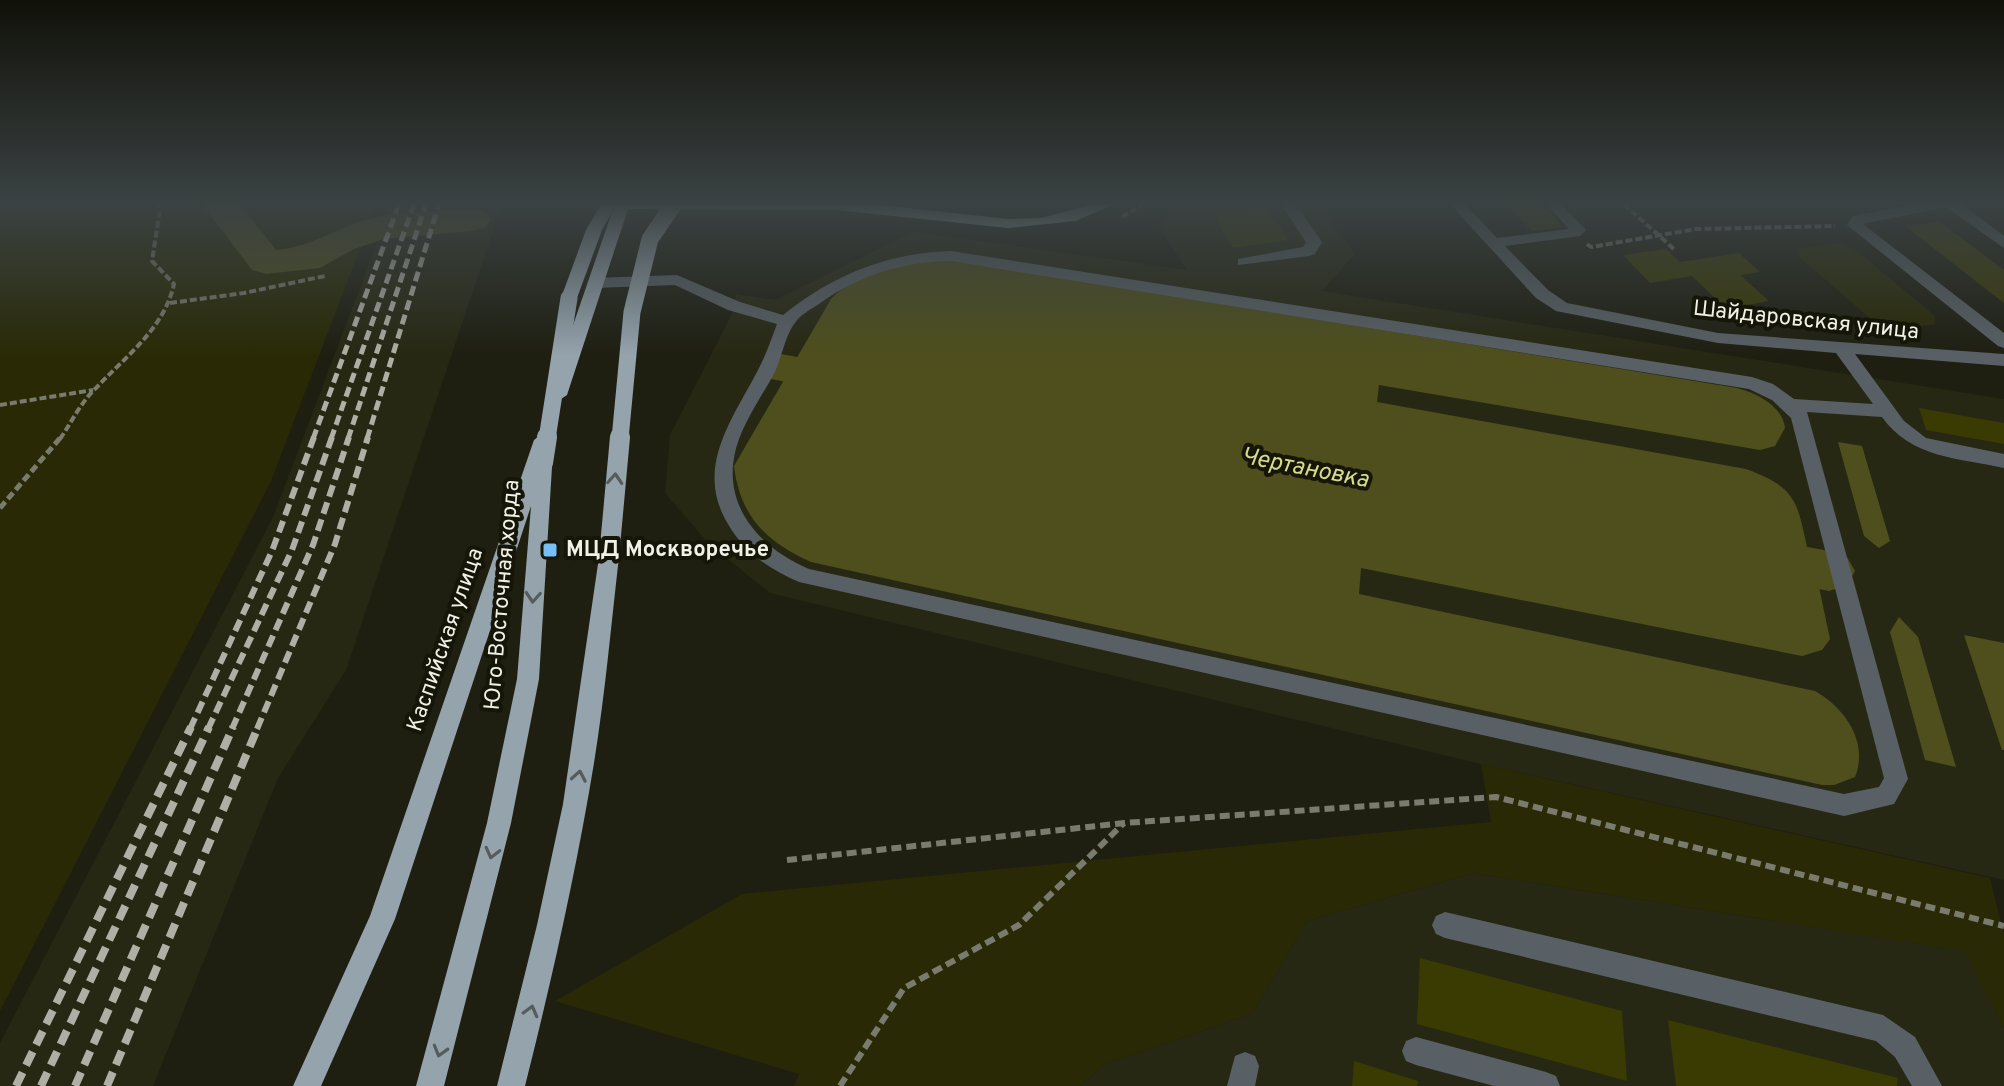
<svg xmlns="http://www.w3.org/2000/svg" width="2004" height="1086" font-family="Overpass,sans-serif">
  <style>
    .built { fill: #272813 }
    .green { fill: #292a05 }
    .water { fill: #4e4f1d }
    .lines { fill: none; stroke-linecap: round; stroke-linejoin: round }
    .river { fill: #4e4f1d; fill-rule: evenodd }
    .building { fill: #3a3a03 }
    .path-far2 { stroke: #7a7b6f; stroke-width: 4; stroke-dasharray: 7 3; stroke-linecap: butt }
    .path-far1 { stroke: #7a7b6f; stroke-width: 5; stroke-dasharray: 8 4; stroke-linecap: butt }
    .path { stroke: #7a7b6f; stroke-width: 6; stroke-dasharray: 10 5; stroke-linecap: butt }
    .minor { fill: #596065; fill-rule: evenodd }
    .major { fill: #95a3ad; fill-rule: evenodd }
    .rail-far2 { stroke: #afb0a5; stroke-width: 5; stroke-dasharray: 10 5; stroke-linecap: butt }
    .rail-far1 { stroke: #afb0a5; stroke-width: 6; stroke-dasharray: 12 6; stroke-linecap: butt }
    .rail { stroke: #afb0a5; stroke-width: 8; stroke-dasharray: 15 8; stroke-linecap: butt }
    .major-bridge-far1 { stroke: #95a3ad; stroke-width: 17 }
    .major-bridge { stroke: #95a3ad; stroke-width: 20 }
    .oneway { stroke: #555c5a }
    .poi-dot { fill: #77bff7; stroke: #151608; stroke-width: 3 }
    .labels { text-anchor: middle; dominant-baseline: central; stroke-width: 8; stroke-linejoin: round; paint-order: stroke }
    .street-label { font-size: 22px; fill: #f0f1e7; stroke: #151608 }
    .poi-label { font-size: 22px; font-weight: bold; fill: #f0f1e7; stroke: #151608; text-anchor: start }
    .water-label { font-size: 24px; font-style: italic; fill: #d7db8b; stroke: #151608 }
  </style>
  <rect width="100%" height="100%" fill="#1e1f11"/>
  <path class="built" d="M387,204H502L346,670L278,778L153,1086H0V1043L273,517L382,230L381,219Z
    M1177,204H1317L1355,254L1322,291L2004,399V880L1481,764L770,593L708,543L665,493L670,435L732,314L736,294L775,300L914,232L1187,270L1158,225Z
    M1473,873L1965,951L2004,1028V1086H1080L1104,1065L1253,1013L1307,921Z"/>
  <path class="green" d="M0,204H377L271,481L0,1011Z
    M1839,243L1853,248L1934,315L1935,324L1893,330L1879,326L1797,255L1798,249Z
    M1481,764L1990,878L2004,935V1028L1964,951L1473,873L1307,921L1253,1013L1104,1065L1080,1086H794L799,1074L555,1001L742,894L1491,822Z"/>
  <path class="water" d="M937,260L966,262L1737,388C1756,393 1783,406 1785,428L1775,446L1760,450L1379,385L1377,402L1746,469C1795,487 1797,500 1807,547L1803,550L805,360L794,380L1815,583L1819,587L1830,639L1822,650L1802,656L1361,568L1359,594L1815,691C1845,708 1869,742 1855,777L1834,785H1822L811,562C766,542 740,516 734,466L831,299C860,270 899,266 937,260Z
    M1838,442L1862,446L1890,541L1879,548L1864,536Z
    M1899,617L1918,637L1956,767L1925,760L1890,632Z
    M1964,635L2004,643V750H2002Z"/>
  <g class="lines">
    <path class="river" d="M202,204H240L276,250C308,248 335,229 365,220C399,210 437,212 472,209L485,212L491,220L485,228L472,231L383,239L354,249L320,268L266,274L252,270Z
      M781,354L1829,551L1847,557L1855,571L1847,585L1829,591L766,378L759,368L766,358Z"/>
  </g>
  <path class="building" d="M1507,204H1543L1563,227L1532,231Z
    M1266,207L1288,240L1233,248L1213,214Z
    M1940,222L2004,270V303L1905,226Z
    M1666,249L1680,262L1739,253L1760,272L1740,275L1769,301L1726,309L1692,276L1650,283L1623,255Z
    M1919,408L2004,423V444L1926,430Z
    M1420,958L1622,1011L1627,1081L1417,1024Z
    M1668,1020L1898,1078L1897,1086H1676Z
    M1354,1061L1418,1081L1417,1086H1352Z"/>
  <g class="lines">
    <path class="path-far2" d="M1624,204L1676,251
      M1122,217L1143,204
      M1587,244L1591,247L1696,229L1835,226
      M170,303L244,293L325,276
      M0,405L93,390
      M60,439C71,423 81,402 96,388C126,356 164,329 174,284L152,261L160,209L158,204"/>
    <path class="path-far1" d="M0,508L61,437"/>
    <path class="path" d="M787,860L1124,823L1496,797L2004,926
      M840,1086L904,988L1019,925L1124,823"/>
    <path class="minor" d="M1281,204H1296L1322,242L1315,254L1309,256L1238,265V259L1303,247L1306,242Z
      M1450,204H1465L1497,238L1569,229L1546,204H1561L1586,230L1580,236L1505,246L1548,290L1567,303L1718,333L2004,354V366L1855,354L1904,421L1926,438L2004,454V468C1958,458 1911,458 1882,417L1807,412L1908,779L1894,804L1844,816L799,582C769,569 744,552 728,524C694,468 732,420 758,370C766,355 771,340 777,324L728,310L675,285L595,288L587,283L595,278L677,275L740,302L783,315C833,275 887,253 951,251L1752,377L1773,384L1794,399L1873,404L1836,353L1718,343L1556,311L1536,298ZM951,261L1749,389L1772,400L1791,418L1884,778L1879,787L1844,794L809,569C755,546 717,499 739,439C748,416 762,395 774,374C781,360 786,333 795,323C800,315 811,309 819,304C859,275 902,262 951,261Z
      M1915,204H1962L2004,236V248L1946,207L1863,224L2004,333V348L1998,346L1847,225L1853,216Z
      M1445,912L1883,1015L1915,1037L1942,1086H1912L1895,1057L1876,1041L1445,938L1436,934L1432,925L1436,916Z
      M1416,1037L1546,1072L1556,1076L1560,1086H1494L1416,1065L1406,1061L1402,1051L1406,1041Z
      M1245,1052L1255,1056L1259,1066L1255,1086H1227L1235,1056Z"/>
    <path class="major" d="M601,204H872L1008,219L1041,218L1094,204H1115L1075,221L1008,228L836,210L628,209L567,395L558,401L549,395L612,212L602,230L577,298L569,303L561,298L586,230Z
      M543,433L552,440L545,461L552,467L539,679L511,823L444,1086H416L487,823L517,679L531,506L395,919L321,1086H293L370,916L534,440Z
      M609,549L616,551L619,557C611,626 605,695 594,763C576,872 552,979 525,1086H497L537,925L563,804L599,557L602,551Z"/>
    <path class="rail-far2" d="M313,439L399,204
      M331,439L414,204
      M348,439L426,204
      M367,439L439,204"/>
    <path class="rail-far1" d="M190,729L272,551L314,437
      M208,729L292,550L332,437
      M232,729L313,545L349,437
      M257,729L335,544L368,437"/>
    <path class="rail" d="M16,1086L191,727
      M41,1086L209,727
      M75,1086L233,727
      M107,1086L258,727"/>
    <path class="major-bridge-far1" d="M547,439L569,298
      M620,439L632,312L650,239L674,204"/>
    <path class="major-bridge" d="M543,463L547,437
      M609,557L620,437"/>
  </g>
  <defs><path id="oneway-chevron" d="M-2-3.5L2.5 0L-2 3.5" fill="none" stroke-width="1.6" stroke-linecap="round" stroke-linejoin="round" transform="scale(2)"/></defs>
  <g class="oneway">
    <use href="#oneway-chevron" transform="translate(615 479) rotate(-86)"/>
    <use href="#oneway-chevron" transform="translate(533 597) rotate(94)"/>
    <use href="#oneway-chevron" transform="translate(579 776) rotate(-80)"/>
    <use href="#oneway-chevron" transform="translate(492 853) rotate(104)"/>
    <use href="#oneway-chevron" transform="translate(531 1011) rotate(-75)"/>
    <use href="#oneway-chevron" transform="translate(440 1051) rotate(106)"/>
  </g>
  <linearGradient id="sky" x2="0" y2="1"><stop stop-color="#101109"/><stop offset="0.57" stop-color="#3b4243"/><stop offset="1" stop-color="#3b4243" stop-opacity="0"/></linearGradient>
  <rect width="2004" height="356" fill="url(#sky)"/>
  <rect class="poi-dot" x="542" y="542" width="16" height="16" rx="4"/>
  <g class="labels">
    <g class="street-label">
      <text transform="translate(1806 321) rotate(6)">Шайдаровская улица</text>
      <text transform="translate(503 595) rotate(-85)">Юго-Восточная хорда</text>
      <text transform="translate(446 640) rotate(-71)">Каспийская улица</text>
    </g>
    <g class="poi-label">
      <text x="566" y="550">МЦД Москворечье</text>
    </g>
    <g class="water-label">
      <text transform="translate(1305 469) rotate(11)">Чертановка</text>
    </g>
  </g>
</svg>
